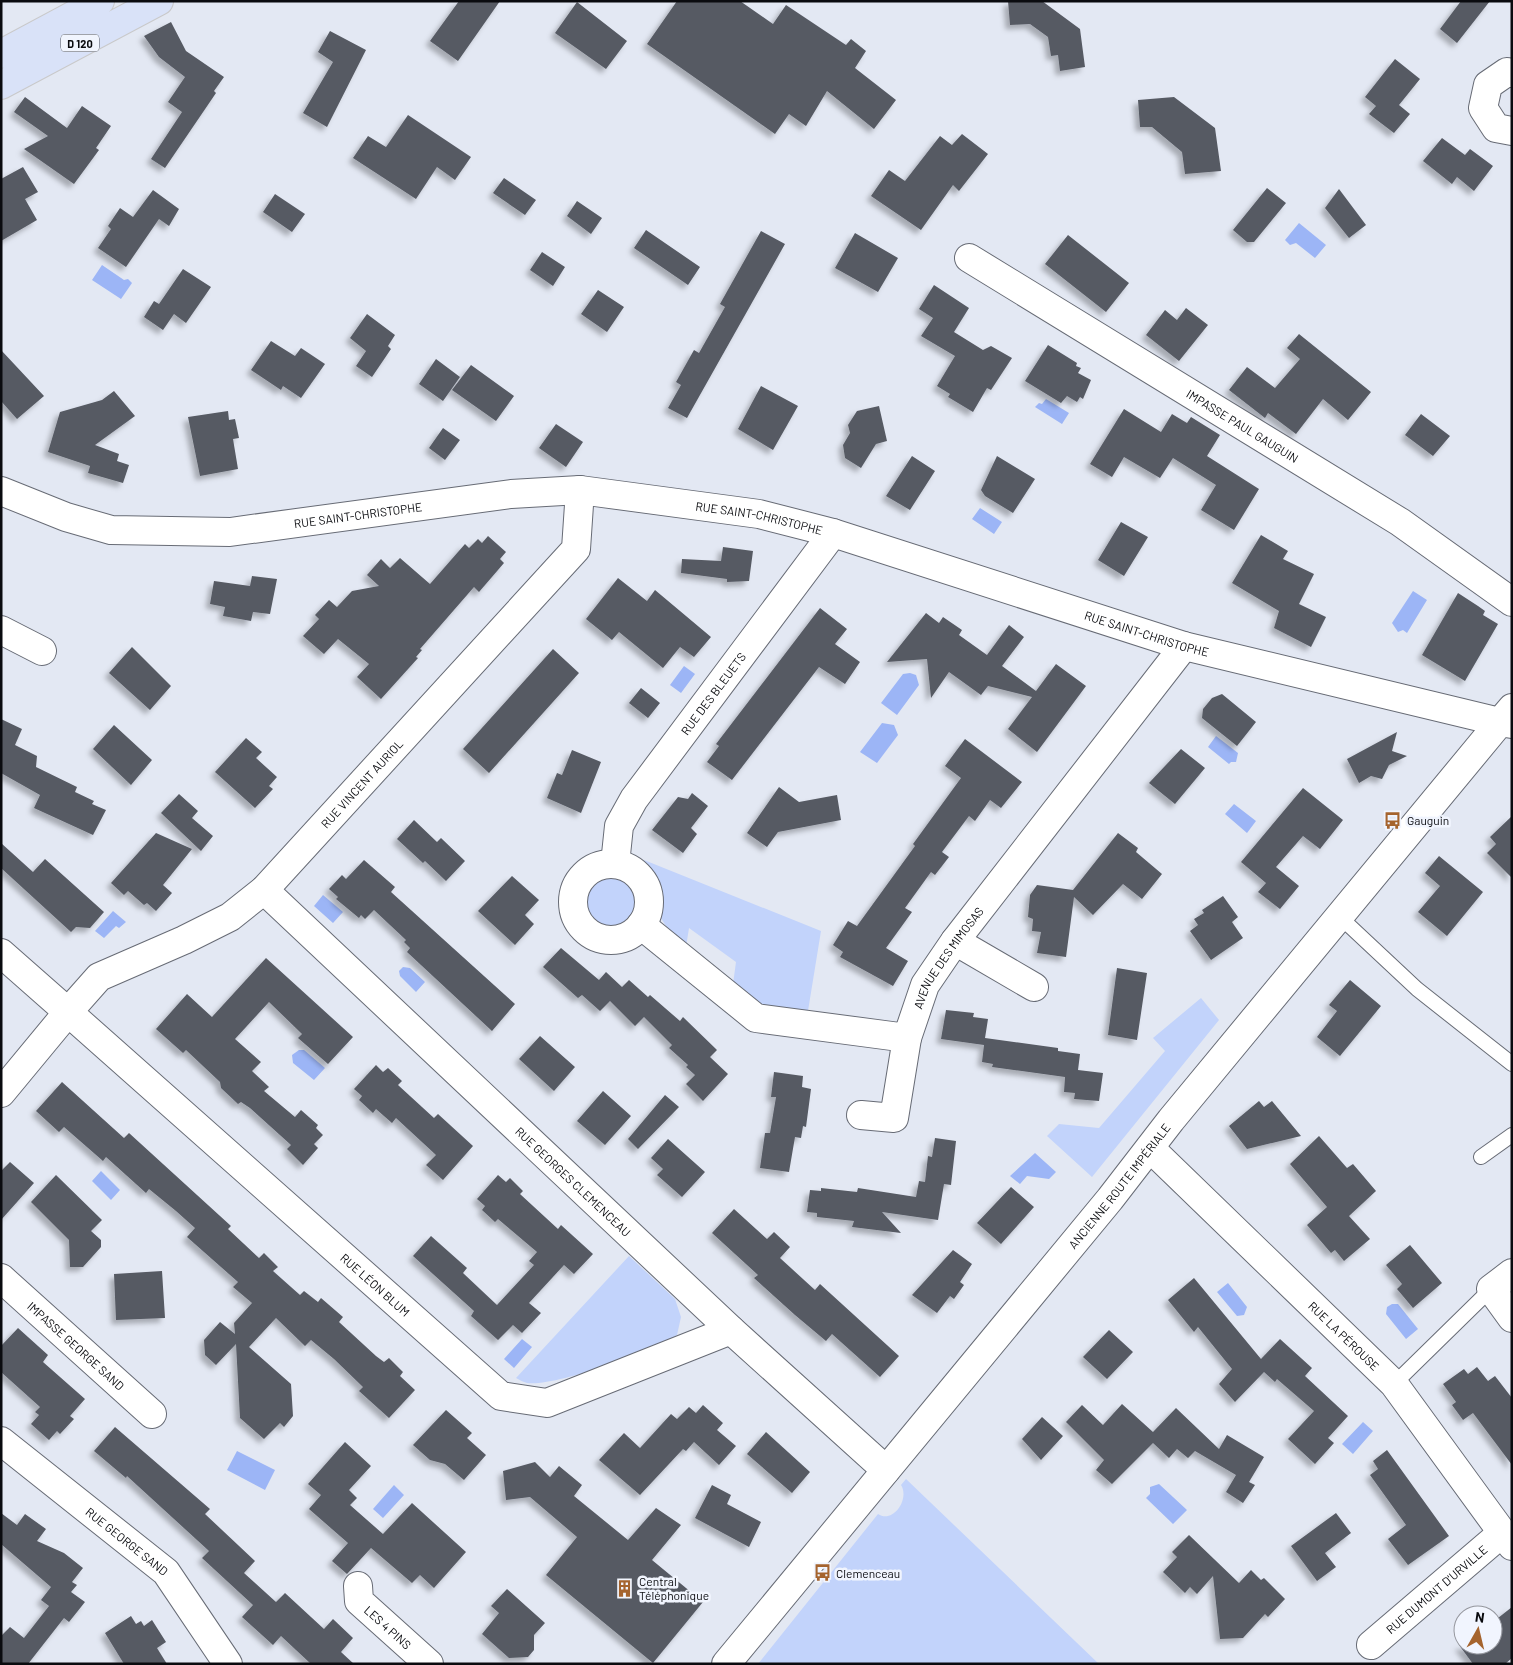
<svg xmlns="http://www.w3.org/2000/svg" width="1513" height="1665" font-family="Barlow,sans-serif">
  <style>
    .green { fill: #c2d3fb }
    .water { fill: #9cb5f6 }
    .building { fill: #565a63; filter: url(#shadow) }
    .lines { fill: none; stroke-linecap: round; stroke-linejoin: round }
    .lane-casing { stroke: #676b75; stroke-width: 16 }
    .street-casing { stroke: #676b75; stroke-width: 30 }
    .secondary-casing { stroke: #676b75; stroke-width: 30 }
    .primary-casing { stroke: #c9c9ca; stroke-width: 30 }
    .lane { stroke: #fff; stroke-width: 14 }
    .street { stroke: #fff; stroke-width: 28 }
    .secondary { stroke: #fff; stroke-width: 28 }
    .primary { stroke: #d9e2f8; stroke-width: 28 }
    .labels { text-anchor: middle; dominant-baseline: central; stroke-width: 5; stroke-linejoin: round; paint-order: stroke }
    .shield { fill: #f1f5fe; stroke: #4f5157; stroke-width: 1 }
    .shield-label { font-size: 11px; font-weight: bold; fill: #0a0b0f }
    .street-label { font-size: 12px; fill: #0a0b0f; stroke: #f1f5fe }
    .poi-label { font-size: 12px; fill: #0a0b0f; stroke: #f1f5fe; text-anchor: start }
  </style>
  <defs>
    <filter id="shadow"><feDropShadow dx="-4.5" dy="4.5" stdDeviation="2.5" flood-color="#0004"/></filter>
  </defs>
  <rect width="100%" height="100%" fill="#e3e8f3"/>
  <path class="green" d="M644,860L821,931L807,1017L765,1011L733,984L736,962L689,928L686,947L671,934L661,918L658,883Z
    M586 901a25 25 0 1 1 50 0a25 25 0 1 1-50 0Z
    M1201,998L1219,1020L1092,1177L1047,1136L1059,1124L1099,1128L1165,1051L1153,1038Z
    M629,1256L675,1299L681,1317L677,1335C651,1351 556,1387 527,1383C523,1382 520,1380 516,1378Z
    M906,1479L1099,1664H758L878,1514C893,1524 910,1499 901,1485Z"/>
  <path class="water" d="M1299,223L1326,245L1315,258L1296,243L1290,245L1285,240Z
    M102,265L124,280L128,279L132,283L121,299L92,280Z
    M1046,399L1069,413L1062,424L1035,407L1039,403L1042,404Z
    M980,508L1002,522L994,534L972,519Z
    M1413,591L1427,600L1407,633L1403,630L1398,632L1392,623Z
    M684,666L695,674L681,693L670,685Z
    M910,673L916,675L919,685L897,715L881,703L903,674Z
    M882,723L894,725L898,735L877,763L860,752Z
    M1216,736L1238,753L1236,762H1231L1229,764L1208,747Z
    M1234,804L1256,821L1247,833L1225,814Z
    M323,895L343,912L333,923L314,906Z
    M113,911L126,922L119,928L116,926L104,938L95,931Z
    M403,967L410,968L425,982L416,992L400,976L399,971Z
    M299,1050H304L325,1068L314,1080L293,1063L292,1055Z
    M1035,1153L1056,1172L1049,1179L1027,1176L1020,1184L1010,1176Z
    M101,1171L120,1190L111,1200L92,1181Z
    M1228,1283L1247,1307L1244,1315L1237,1316L1217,1292Z
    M1392,1304H1398L1418,1329L1406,1339L1386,1314L1387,1307Z
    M522,1339L532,1347L514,1368L504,1359Z
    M1363,1422L1373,1431L1353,1454L1342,1444Z
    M237,1451L275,1470L265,1490L227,1470Z
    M1159,1484L1187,1510L1173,1524L1146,1498L1150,1494V1487Z
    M394,1485L404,1495L383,1518L373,1509Z"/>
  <path class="building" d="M459,1H500L458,61L430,41Z
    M677,1H740L773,24L786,5L846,45L851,39L866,51L855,68L896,100L874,129L827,91L806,126L789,114L775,134L647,44Z
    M1008,1H1042L1080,29L1085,67L1060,71L1058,55L1051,56L1048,37L1030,24L1010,25Z
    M1461,1H1490L1457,43L1440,29Z
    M577,2L627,41L606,69L555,33Z
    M171,22L186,51L224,77L214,91L216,93L165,168L151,159L182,112L168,102L185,77L159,57L144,36Z
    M330,31L366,50L327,127L303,113L333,62L318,52Z
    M1395,59L1420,79L1399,105L1410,114L1394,133L1369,114L1376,106L1365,97Z
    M25,97L67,128L82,106L111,126L96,148L99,150L74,184L24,149L48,136L14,112Z
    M1174,97L1215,128L1221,171L1185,174L1182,152L1152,127H1140L1138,100Z
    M408,115L471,157L455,180L437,167L416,199L353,158L368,136L386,147Z
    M962,134L988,154L959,191L953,185L921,230L871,196L889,170L905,181L940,136L952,145Z
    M1442,138L1465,155L1470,149L1493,166L1474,191L1457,177L1452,184L1423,161Z
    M23,167L38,192L25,199L37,220L1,241V179Z
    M504,178L536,200L525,215L493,193Z
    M1267,188L1286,203L1254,242H1247L1233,230Z
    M1339,189L1366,225L1349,238L1325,208Z
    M153,190L179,209L169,226L159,219L126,267L98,248L111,229L108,226L120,208L133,217Z
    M275,194L305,214L292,232L263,212Z
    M577,201L602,218L591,234L567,216Z
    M646,230L700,267L688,285L634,248Z
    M761,231L785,244L687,418L668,408L681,385L676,382L694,350L699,353L725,307L720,304Z
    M855,233L898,258L878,292L835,268Z
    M1068,235L1129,283L1106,312L1045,264Z
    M542,252L565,267L553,286L530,270Z
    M183,269L211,287L186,323L174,314L163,330L144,317L154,301L159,304Z
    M934,285L969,308L954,332L983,350L991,346L1012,358L991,390L987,388L973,412L948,397L950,394L937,386L955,356L921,336L933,318L919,309Z
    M598,290L624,307L607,332L581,314Z
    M1186,308L1208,325L1179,361L1146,335L1165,310L1177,320Z
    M367,314L395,335L388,346L391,349L372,377L356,366L366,351L350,338Z
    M1299,334L1371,392L1348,420L1323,399L1296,434L1268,413L1265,418L1229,390L1247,367L1275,388L1300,359L1287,348Z
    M271,341L295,356L301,348L325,364L301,398L283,386L281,390L251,370Z
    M1048,345L1077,363L1076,366L1081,368L1078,373L1091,380L1083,399L1080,397L1077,402L1067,396L1061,403L1025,381Z
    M1,350L44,396L17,419L1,401Z
    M436,359L460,377L443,401L419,384Z
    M471,365L514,396L496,421L452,390Z
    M761,386L798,406L773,450L738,429Z
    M114,391L135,416L95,445L119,454L117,461L129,465L123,483L88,473L90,466L48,452L60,412L102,400Z
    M879,406L887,441L876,444L861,468L845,458L843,445L850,433L848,425L857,411Z
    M1124,409L1161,432L1172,414L1187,423L1191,417L1220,435L1207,456L1259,489L1234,530L1201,510L1216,485L1173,458L1160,478L1124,457L1112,477L1090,464Z
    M228,411L229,420L235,419L239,438L233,439L238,469L200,476L188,417Z
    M1421,414L1450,436L1433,456L1405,435Z
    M556,424L583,442L566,467L539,448Z
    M443,428L460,440L445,460L429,448Z
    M912,456L935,471L910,510L886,496Z
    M997,456L1035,479L1013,513L985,496L981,490Z
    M1121,522L1148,537L1124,576L1098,560Z
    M1261,535L1288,551L1283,559L1314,574L1299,604L1326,617L1311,647L1274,628L1279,611L1232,583Z
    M488,536L506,552L500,559L504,563L479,592L474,587L420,649L422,650L416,657L418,658L381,699L357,677L369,664L338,639L324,654L303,636L319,619L315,615L329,600L337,607L352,591L379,586L367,575L381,559L390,568L400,558L430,584L465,544L469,548L478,539L482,543Z
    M723,547L753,551L749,581L727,582V579L681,573L682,559L721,561Z
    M252,576L277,579L270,614L253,612L251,621L223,616L225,607L210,604L214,581L250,586Z
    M618,578L647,601L655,590L711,637L694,657L680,647L663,668L619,632L612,640L586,619Z
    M1458,593L1478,606L1485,611L1483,615L1498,624L1465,681L1422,655Z
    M820,608L847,629L835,644L860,662L845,684L819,667L732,780L707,762L719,746L716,744Z
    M926,613L939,623L943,617L962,630L959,635L987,655L1009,625L1024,637L1002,666L1036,691L1056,664L1086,686L1037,752L1008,729L1032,697L988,686L981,695L949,672L931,698L927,659L887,662Z
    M132,647L171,686L150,710L109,673Z
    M553,649L579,673L489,773L463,749Z
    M641,688L660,703L648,718L629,703Z
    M1222,694L1256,722L1237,746L1202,718L1203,709L1212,698Z
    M1,719L22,729L15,745L37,756L36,767L77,787L75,792L94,801L92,804L106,810L93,835L34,808L40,795L1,773Z
    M114,725L152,760L131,785L93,749Z
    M1397,732L1392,751L1407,756L1389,765L1382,779L1371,776L1359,783L1347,759Z
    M246,738L262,752L256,758L277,777L269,786L273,789L255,808L215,772Z
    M965,739L1022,782L1001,808L990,800L975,821L969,816L942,852L949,857L935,875L931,872L905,908L912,912L886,948L908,961L893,986L840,957L843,952L833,945L848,921L857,926L915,846L913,844L961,778L945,766Z
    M1181,749L1205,768L1175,804L1149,783Z
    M572,750L601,762L581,813L547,798L557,773L562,775Z
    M779,787L799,802L837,795L841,820L778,832L767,847L747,833Z
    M1303,788L1343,820L1320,849L1303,836L1276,867L1299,886L1280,909L1258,892L1266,883L1241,862Z
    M692,793L708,806L691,828L697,834L683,853L652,830L678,797L688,799Z
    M179,794L198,811L192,818L213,836L201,851L161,813Z
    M1512,816V878L1487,853L1496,844L1490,837Z
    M414,820L437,842L441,838L465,861L446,881L425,861L423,863L397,839Z
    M156,833L192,849L163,885L172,893L156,911L147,903L144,905L128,891L124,895L111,883Z
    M1118,833L1138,848L1136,852L1162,874L1142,899L1123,884L1093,915L1074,897L1066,957L1037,953L1041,932L1032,931L1033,919L1028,917L1030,895L1037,885L1073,890Z
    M1,843L33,872L45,859L104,912L90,928L76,927L71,932L1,868Z
    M1439,856L1483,892L1447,936L1418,912L1440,886L1425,873Z
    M364,860L395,887L391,892L515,1004L492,1031L407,952L410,948L404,942L406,940L374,910L365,919L361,915L359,918L336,899L338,897L329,889L342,875L346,879Z
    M512,876L539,900L525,915L534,924L515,945L478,911Z
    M1223,896L1238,917L1232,922L1243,938L1211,960L1190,931L1198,925L1194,919L1204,913L1202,910Z
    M561,948L599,980L606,972L622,987L629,980L648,997L650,995L680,1021L683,1017L717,1050L710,1057L728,1074L703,1101L686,1084L695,1075L686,1067L688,1065L669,1048L672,1045L644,1017L635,1026L610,1001L600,1011L582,995L578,998L543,967Z
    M266,958L353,1037L328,1064L298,1038L302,1034L269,1002L235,1039L261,1062L252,1071L269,1087L264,1091L295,1117L301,1110L318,1125L316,1128L323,1135L314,1144L318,1148L303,1165L287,1149L291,1145L250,1108L241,1102L238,1104L221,1088L220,1082L186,1050L183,1053L156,1029L187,994L212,1017Z
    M1117,968L1147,973L1137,1040L1108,1035Z
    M1350,980L1381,1006L1340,1056L1317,1037L1337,1011L1329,1005Z
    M946,1010L974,1013L973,1017L988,1019L985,1038L1058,1048V1051L1080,1054L1078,1070L1103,1073L1099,1101L1074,1099L1075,1093L1064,1092L1065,1077L992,1067L993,1064L982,1062L984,1045L941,1039Z
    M540,1036L575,1067L554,1091L519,1059Z
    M376,1065L383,1072L388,1068L402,1081L398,1085L434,1118L438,1114L473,1146L443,1180L426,1165L436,1155L396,1118L392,1123L376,1109L373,1113L359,1100L362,1096L354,1089Z
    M774,1072L803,1076L802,1087L811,1089L806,1127L803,1126L801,1138L795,1137L789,1172L760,1168L765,1133H770L776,1097H771Z
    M62,1082L124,1138L129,1133L231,1226L228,1229L259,1258L264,1253L278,1267L273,1271L300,1295L304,1291L318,1302L321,1298L343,1317L339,1322L376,1356L384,1362L389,1358L403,1372L400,1376L415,1390L389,1418L359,1391L363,1387L334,1359L311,1340L305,1346L276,1318L249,1347L291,1384L293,1416L284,1427L280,1423L264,1439L240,1418L236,1344L216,1365L205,1355L204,1340L220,1322L235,1334L234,1323L252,1303L233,1287L238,1282L187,1237L195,1228L176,1211L149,1189L146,1193L106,1157L103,1161L64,1127L59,1132L36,1111Z
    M603,1091L631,1116L605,1145L577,1121Z
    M665,1095L679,1107L638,1149L628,1139Z
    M1259,1101L1264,1107L1272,1101L1301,1136L1247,1149L1229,1126Z
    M1319,1136L1347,1168L1353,1164L1376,1191L1349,1216L1370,1239L1344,1261L1335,1250L1331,1253L1307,1225L1327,1207L1290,1164Z
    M935,1138L956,1141L951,1185L944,1184L938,1220L882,1212L901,1233L852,1227L854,1221L817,1217V1213L807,1212L810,1190L821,1191V1188L857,1192L858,1188L916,1197L919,1181L925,1182L928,1156L932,1157Z
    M668,1139L705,1172L682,1197L657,1175L663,1169L651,1158Z
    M10,1162L34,1183L1,1220V1171Z
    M56,1175L102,1220L91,1231L101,1240V1247L83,1267H70L69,1240L31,1202Z
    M498,1175L506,1182L510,1178L523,1191L520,1194L558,1229L561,1225L593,1254L574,1274L564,1265L529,1303L541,1313L522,1333L513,1325L498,1340L471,1316L474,1311L413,1256L431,1236L467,1268L463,1273L497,1305L534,1265L529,1261L537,1252L498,1219L495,1222L482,1210L485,1206L477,1199Z
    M1011,1187L1034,1207L1001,1244L977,1223Z
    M734,1209L767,1239L774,1232L790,1247L780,1258L815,1290L820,1284L899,1356L880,1377L832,1334L826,1341L795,1315L754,1278L758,1275L712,1233Z
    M1410,1245L1442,1283L1413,1308L1397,1289L1402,1284L1386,1265Z
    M953,1250L972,1264L960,1282L964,1285L954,1299L950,1296L937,1313L912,1295Z
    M162,1271L165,1318L116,1320L114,1274Z
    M1194,1278L1261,1359L1280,1339L1312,1368L1305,1376L1348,1416L1328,1438L1334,1443L1315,1464L1288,1439L1314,1411L1277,1379L1275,1382L1264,1372L1235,1402L1219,1384L1232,1369L1198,1327L1194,1332L1168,1300Z
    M18,1328L48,1355L43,1362L85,1399L70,1416L74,1419L60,1434L57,1431L49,1440L31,1424L39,1415L35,1412L40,1407L1,1372V1346Z
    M1109,1330L1133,1352L1107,1379L1083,1357Z
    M1477,1367L1488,1381L1495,1376L1512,1398V1465L1473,1413L1463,1420L1452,1405L1456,1402L1443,1384L1464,1369L1468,1374Z
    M1122,1404L1153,1432L1176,1408L1219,1449L1227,1435L1264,1457L1249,1482L1255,1485L1243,1503L1226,1492L1236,1475L1195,1451L1188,1458L1177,1449L1169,1458L1153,1443L1112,1484L1096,1470L1104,1460L1066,1422L1082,1405L1103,1425Z
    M703,1405L723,1423L717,1430L736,1446L719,1465L694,1442L686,1451L683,1449L640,1495L599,1460L624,1433L640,1448L671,1414L677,1419L689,1407L696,1413Z
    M446,1410L472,1433L467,1438L486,1455L464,1480L445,1464L430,1460L413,1445Z
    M1042,1417L1063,1436L1041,1460L1022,1439Z
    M115,1427L210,1509L205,1514L255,1561L244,1573L276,1602L285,1593L324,1629L333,1619L353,1638L341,1652L354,1664H311L281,1636L273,1645L242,1617L253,1605L202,1558L209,1551L127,1476L126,1478L94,1451Z
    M766,1432L810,1472L792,1493L747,1454Z
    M345,1442L371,1466L349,1490L357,1498L350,1505L383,1534L412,1503L466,1552L434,1588L420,1575L412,1583L371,1548L347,1574L332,1561L348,1543L309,1509L321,1495L308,1484Z
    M1387,1450L1449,1536L1408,1565L1388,1539L1406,1525L1370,1475L1378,1469L1373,1461Z
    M535,1462L550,1477L559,1466L582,1485L574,1496L628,1540L656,1508L681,1525L652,1560L703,1602L653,1663L546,1575L577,1537L530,1497L506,1500L503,1471Z
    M712,1485L731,1495L727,1504L761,1522L749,1547L695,1518Z
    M1,1513L17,1525L25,1514L46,1529L37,1541L64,1553L83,1568L72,1582L77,1585L71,1592L85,1602L69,1622L64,1618L28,1664H1V1636L10,1627L24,1638L49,1606L41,1600L51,1587L1,1544Z
    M1336,1513L1351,1533L1325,1553L1336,1567L1317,1581L1291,1546Z
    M1189,1535L1239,1583L1251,1570L1261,1580L1264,1578L1285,1599L1268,1617L1265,1614L1243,1638L1220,1639L1213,1576L1197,1594L1190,1587L1185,1593L1163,1572L1177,1557L1172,1552Z
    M507,1589L545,1623L534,1635V1650L528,1657L509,1658L482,1634L499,1613L491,1606Z
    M1512,1607V1658L1505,1664H1473L1459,1645H1493V1622Z
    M131,1616L136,1624L141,1621L144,1626L152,1620L166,1642L157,1648L167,1664H124L105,1633Z"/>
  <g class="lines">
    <defs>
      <path id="lane" d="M1339,916L1417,989L1512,1064
        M1481,1157L1512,1135
        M1394,1384L1491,1289"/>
      <g id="street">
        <path d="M1512,73L1507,72L1488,85L1483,108L1496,128L1512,131"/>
        <path id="s1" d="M969,258L1400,522L1512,602"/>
        <path id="s2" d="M1,491L66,517L111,530L230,532L511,494L580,490L759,514L833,533L1184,646L1500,722L1512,708"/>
        <path d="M1,630L42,651"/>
        <circle cx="611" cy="902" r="38"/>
        <path id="s3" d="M615,864L619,826L634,799L833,533"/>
        <path id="s4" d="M264,890L731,1330L886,1470"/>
        <path id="s5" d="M641,925L756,1018L907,1038L925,985L955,941L1184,646"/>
        <path d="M955,941L1034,987"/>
        <path id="s6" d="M1,953L68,1012L99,977L184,940L230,917L264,890L576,549L580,490"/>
        <path id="s7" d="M1,1093L68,1012L501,1396L547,1403L731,1330"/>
        <path d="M861,1115L894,1118L907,1038"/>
        <path id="s8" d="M1150,1148L1394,1384L1512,1546"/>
        <path d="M1512,1273L1491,1289L1512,1318"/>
        <path id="s9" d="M1,1278L152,1414"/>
        <path id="s10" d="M1,1441L166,1572L228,1664"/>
        <path id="s11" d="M358,1586L359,1601L429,1664"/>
        <path id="s12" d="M1371,1645L1502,1533"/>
      </g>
      <g id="secondary">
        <path id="s13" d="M726,1664L1110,1199L1171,1120L1500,722L1512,724"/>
      </g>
      <path id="primary" d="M1,54L100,1
        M1,85L159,1"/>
    </defs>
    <use href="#lane" class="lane-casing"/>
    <use href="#street" class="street-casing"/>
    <use href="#secondary" class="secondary-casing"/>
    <use href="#primary" class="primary-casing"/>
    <use href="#lane" class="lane"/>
    <use href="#street" class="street"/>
    <use href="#secondary" class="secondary"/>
    <use href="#primary" class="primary"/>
  </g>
  <defs>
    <symbol id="bus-bare" viewBox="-9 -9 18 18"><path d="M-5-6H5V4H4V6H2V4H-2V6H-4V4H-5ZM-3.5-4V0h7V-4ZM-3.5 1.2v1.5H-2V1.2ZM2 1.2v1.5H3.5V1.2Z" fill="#a5642e" stroke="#f1f5fe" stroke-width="2.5" paint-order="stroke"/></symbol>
    <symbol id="building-bare" viewBox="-9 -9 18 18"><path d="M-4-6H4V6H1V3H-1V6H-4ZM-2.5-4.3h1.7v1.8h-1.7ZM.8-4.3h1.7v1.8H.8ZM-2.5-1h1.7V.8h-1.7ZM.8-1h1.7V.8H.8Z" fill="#a5642e" stroke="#f1f5fe" stroke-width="2.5" paint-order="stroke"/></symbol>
  </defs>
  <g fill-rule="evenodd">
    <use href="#bus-bare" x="1380" y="808" width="25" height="25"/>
    <use href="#bus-bare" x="810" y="1560" width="25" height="25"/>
    <use href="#building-bare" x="612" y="1576" width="25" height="25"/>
  </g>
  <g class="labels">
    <rect class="shield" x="61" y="34.5" width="38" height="17" rx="4"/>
    <g class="shield-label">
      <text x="80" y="43">D 120</text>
    </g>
    <g class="street-label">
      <text stroke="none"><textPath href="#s1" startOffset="321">IMPASSE PAUL GAUGUIN</textPath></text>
      <text stroke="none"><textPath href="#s2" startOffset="365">RUE SAINT-CHRISTOPHE</textPath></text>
      <text stroke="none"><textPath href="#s2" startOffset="770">RUE SAINT-CHRISTOPHE</textPath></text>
      <text stroke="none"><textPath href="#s2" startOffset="1175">RUE SAINT-CHRISTOPHE</textPath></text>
      <text stroke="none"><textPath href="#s3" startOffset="201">RUE DES BLEUETS</textPath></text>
      <text stroke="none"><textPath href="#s6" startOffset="468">RUE VINCENT AURIOL</textPath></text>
      <text stroke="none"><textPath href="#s5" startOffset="391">AVENUE DES MIMOSAS</textPath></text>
      <text stroke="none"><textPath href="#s4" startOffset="425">RUE GEORGES CLEMENCEAU</textPath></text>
      <text stroke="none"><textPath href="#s13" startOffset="619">ANCIENNE ROUTE IMPÉRIALE</textPath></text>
      <text stroke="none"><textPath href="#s7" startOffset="516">RUE LÉON BLUM</textPath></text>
      <text stroke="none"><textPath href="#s8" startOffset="270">RUE LA PÉROUSE</textPath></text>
      <text stroke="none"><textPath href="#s9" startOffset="101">IMPASSE GEORGE SAND</textPath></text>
      <text stroke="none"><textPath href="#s10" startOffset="161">RUE GEORGE SAND</textPath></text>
      <text stroke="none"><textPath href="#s12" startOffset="86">RUE DUMONT D'URVILLE</textPath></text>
      <text stroke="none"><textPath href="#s11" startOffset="54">LES 4 PINS</textPath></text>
    </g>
    <g class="poi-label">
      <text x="1407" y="820">Gauguin</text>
      <text x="836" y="1573">Clemenceau</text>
      <text x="639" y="1581">Central<tspan x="639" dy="14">Téléphonique</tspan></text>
    </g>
  </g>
  <rect width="1513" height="1665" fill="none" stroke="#0a0b0f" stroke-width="5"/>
  <g transform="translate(1478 1630) rotate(8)"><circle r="24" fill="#f1f5fe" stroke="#95979e"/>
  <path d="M0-4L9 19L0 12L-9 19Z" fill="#a5642e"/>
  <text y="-8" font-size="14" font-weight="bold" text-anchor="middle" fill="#0a0b0f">N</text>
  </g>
</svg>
